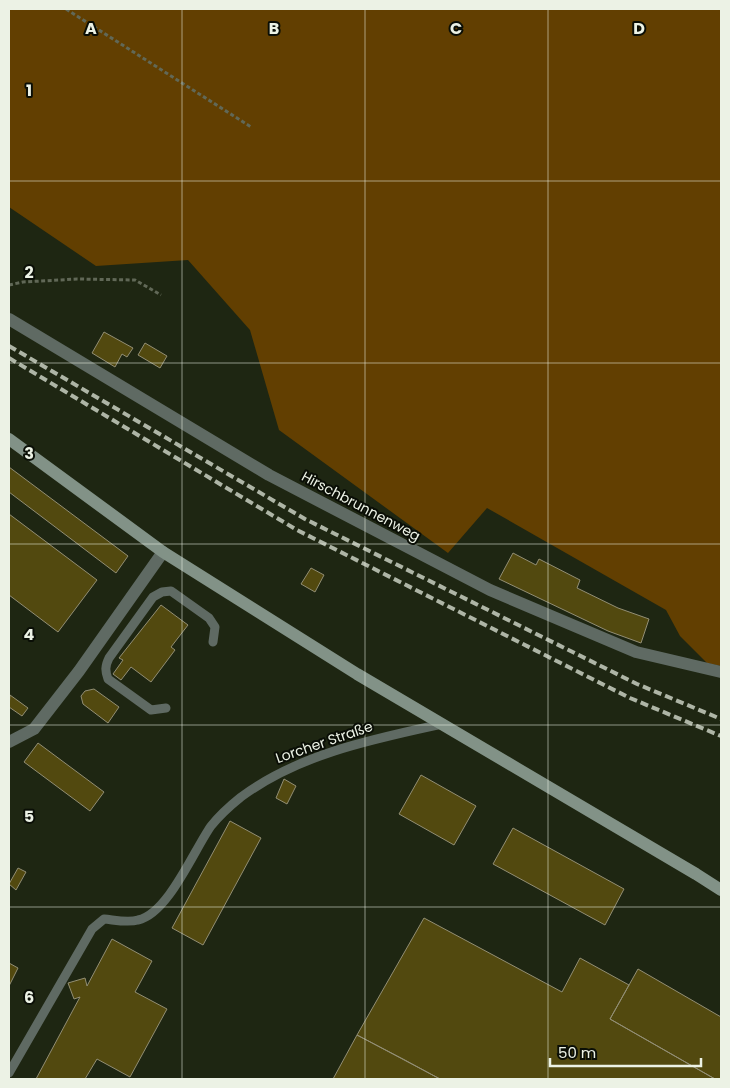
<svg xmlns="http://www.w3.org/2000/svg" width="730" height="1088" font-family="Poppins,sans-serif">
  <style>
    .green { fill: #623f01 }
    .building { fill: #52490f; stroke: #928e74 }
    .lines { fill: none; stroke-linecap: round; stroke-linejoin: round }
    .path { stroke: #616857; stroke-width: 3; stroke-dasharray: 4 2.5; stroke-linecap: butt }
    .lane { stroke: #5f6a63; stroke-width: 9 }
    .street { stroke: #5f6a63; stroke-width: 12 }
    .secondary { stroke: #829287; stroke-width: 12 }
    .rail { stroke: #aeb5a6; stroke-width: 4; stroke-dasharray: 8 4; stroke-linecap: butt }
    .grid { fill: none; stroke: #ecf2e5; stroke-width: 1; stroke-opacity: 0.55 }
    .labels { text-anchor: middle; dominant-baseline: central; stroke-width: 4; stroke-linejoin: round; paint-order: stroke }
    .street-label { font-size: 14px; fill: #ecf2e5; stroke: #0a0e06 }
    .grid-label { font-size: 16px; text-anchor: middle; font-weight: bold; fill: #ecf2e5; stroke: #0a0e06; stroke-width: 4; stroke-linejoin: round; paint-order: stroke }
  </style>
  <rect width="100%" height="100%" fill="#1e2612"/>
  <path class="green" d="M9,9H721V666L707,663L680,636L666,610L487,508L448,553L279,430L250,330L188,260L96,266L9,207Z"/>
  <path class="building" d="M104,332L133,348L127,357L122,354L115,367L92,353Z
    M145,343L167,356L160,368L138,355Z
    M9,467L128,556L116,573L9,492Z
    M9,514L97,580L58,632L9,595Z
    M513,553L536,565L539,559L580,580L577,588L618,608L649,619L641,643L608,631L499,579Z
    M311,568L324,575L315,592L301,584Z
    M161,605L188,625L171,647L175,650L151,682L131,667L121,680L113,674L123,660L119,658Z
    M94,689L119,707L108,723L83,704L81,696L85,691Z
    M10,695L28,708L22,716L9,707Z
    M38,743L104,792L90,811L24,762Z
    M421,775L476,806L454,845L399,814Z
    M284,779L296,786L287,804L276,798Z
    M230,821L261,838L203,945L172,928Z
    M513,828L624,889L605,925L493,864Z
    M18,868L26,872L16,890L9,884Z
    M424,918L562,992L580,958L629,985L610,1019L715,1079H440L357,1035Z
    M112,939L152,961L135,992L167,1009L130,1077L97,1059L85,1079H36L80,997L74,999L68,983L85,978L87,986Z
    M9,963L18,968L9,986Z
    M638,969L721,1017V1079H715L610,1019Z
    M357,1035L403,1059L440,1079H333Z"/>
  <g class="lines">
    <path class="path" d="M66,9L251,127
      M9,285L23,282L77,279L135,280L161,295"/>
    <path class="lane" d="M166,708L151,710L108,679C105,671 105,666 109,658L153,597L162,592L171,591L209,618L215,627L213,642
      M9,1073L92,929L104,919C115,920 128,923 138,920C168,914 194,850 211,826C219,816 231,805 241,797C299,754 373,739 442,724"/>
    <path class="street" d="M9,319L269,475L490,590L636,652L721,672
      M9,742L34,729L79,671L163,552"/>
    <path class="secondary" d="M9,439L163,552L357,674L696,874L721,890"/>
    <path class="rail" d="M9,346L305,519L637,684L721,719
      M9,358L297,530L630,698L721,736"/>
  </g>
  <path class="grid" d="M182,9V1079M365,9V1079M548,9V1079M9,181H721M9,363H721M9,544H721M9,725H721M9,907H721"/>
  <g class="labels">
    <g class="street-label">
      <text transform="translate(361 506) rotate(28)">Hirschbrunnenweg</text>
      <text transform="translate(324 742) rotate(-19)">Lorcher Straße</text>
    </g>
  </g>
  <g class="grid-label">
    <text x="91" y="34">A</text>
    <text x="274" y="34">B</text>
    <text x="456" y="34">C</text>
    <text x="639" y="34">D</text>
    <text x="29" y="96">1</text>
    <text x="29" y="278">2</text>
    <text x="29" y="459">3</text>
    <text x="29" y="640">4</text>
    <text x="29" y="822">5</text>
    <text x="29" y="1003">6</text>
  </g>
  <rect width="730" height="1088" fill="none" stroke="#ecf2e5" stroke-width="20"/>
  <path d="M550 1058v8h151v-8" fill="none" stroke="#ecf2e5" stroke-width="2.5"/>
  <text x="558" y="1058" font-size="15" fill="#ecf2e5" stroke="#0a0e06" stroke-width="4" paint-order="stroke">50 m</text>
</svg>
